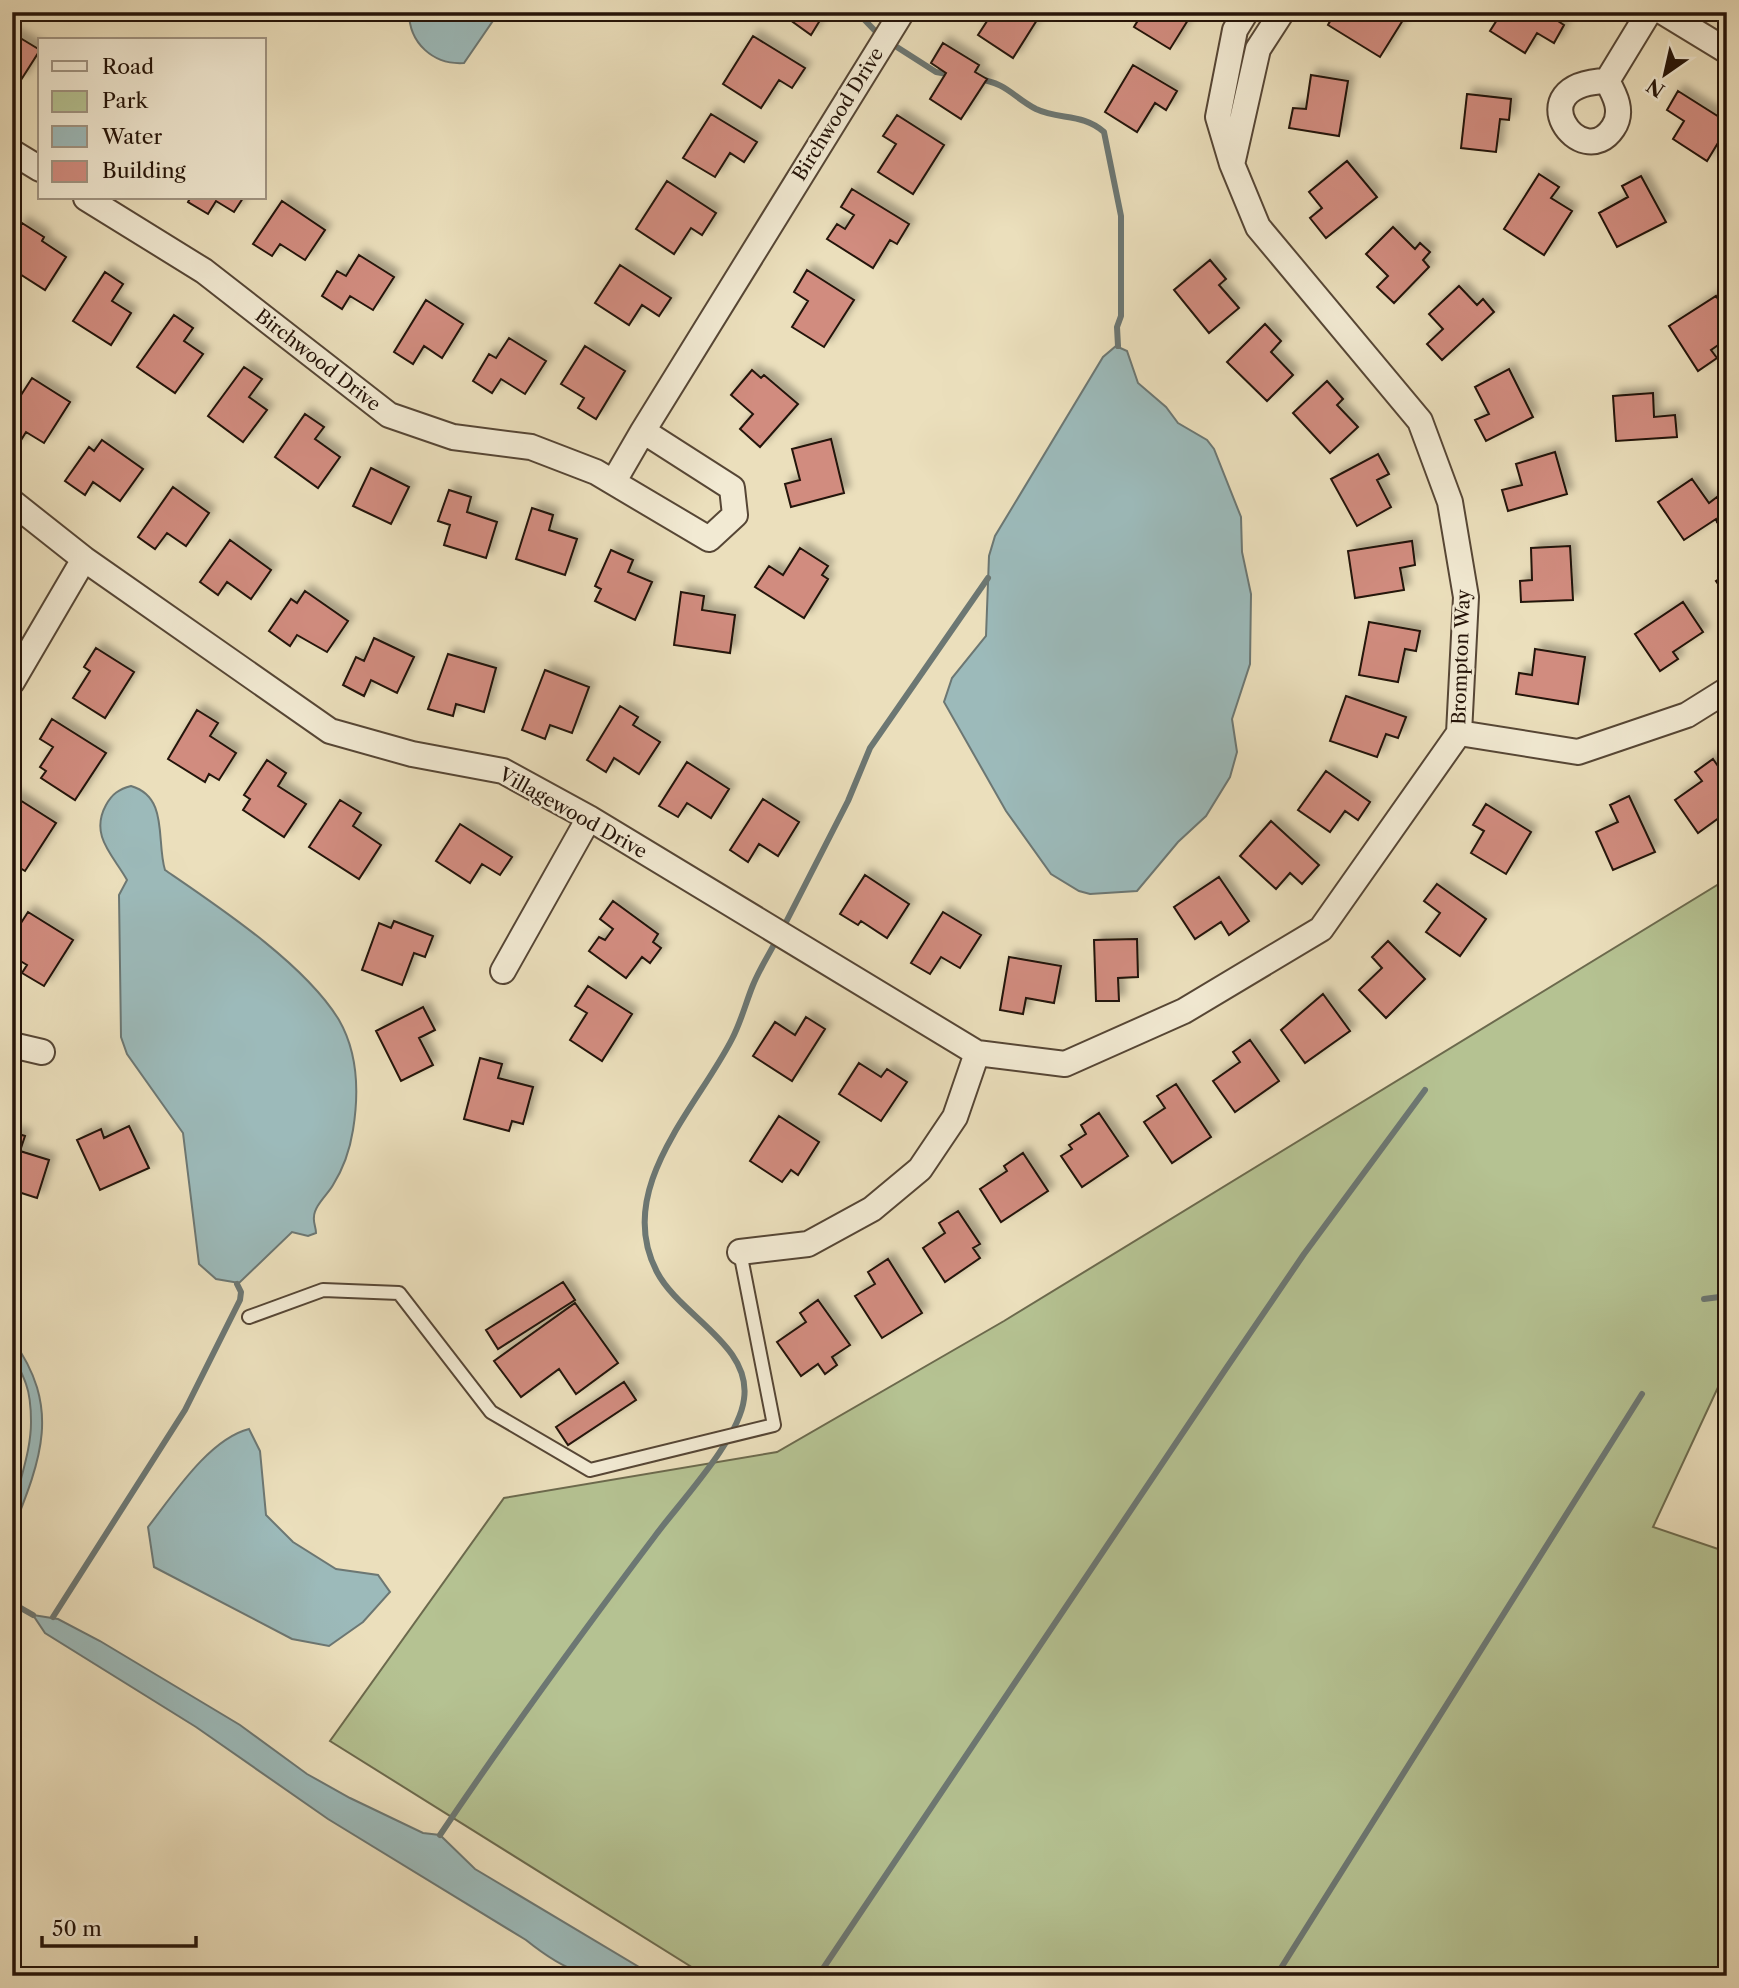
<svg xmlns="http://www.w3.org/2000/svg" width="1739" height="1988" font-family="'Libre Caslon Text',serif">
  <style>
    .green { fill: #b5c292; stroke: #6c6a4d; stroke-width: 2 }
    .water { fill: #9cbaba; stroke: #6c7773; stroke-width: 2 }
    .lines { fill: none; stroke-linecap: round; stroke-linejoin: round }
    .stream { stroke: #6c7773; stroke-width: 6 }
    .building { fill: #d18c7f; stroke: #241308; stroke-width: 2; filter: url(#shadow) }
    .service-casing { stroke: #564635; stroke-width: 16 }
    .minor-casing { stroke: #564635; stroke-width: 28 }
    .service { stroke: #f2ead3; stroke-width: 12 }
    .minor { stroke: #f2ead3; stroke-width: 24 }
    .labels { text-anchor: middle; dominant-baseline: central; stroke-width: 5; stroke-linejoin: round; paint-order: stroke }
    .street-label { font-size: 19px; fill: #241308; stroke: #f2ead3 }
  </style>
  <defs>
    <filter id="shadow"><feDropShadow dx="6" dy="-6" stdDeviation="3.5" flood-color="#0004"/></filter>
  </defs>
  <rect width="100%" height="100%" fill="#ebdfbc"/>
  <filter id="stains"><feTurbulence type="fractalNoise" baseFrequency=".00286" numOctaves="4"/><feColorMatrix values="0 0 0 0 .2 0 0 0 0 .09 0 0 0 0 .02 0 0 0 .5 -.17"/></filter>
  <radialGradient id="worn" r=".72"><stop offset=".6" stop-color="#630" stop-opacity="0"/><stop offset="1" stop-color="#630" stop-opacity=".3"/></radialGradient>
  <path class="green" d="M1727,879V1368L1653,1527L1727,1552V1976H706L330,1741L504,1498L777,1452L1004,1321Z"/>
  <path class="water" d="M409,12H499L464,63C433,65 409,43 409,12Z
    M1116,346L1127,351L1138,383L1166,407L1178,423L1207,440L1214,449L1241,517L1242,552L1251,594L1250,664L1232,719L1237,752L1230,777L1206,816L1178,842L1137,891L1090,894L1079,891L1051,874L1006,811L944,702L952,678L986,636L989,556L995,536L1103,357Z
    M131,786C169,797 156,841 165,870C219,907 305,964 339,1020C358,1053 359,1093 353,1130C350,1149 343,1169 333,1185C328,1194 314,1206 314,1217C313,1222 316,1227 316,1233L308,1236L292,1232L239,1283L216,1279L199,1264L183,1133L127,1054L121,1037L119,895L127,880C114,856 89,836 106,805C112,794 119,789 131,786Z
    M12,1339C62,1408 41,1459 12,1532C12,1494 31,1460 31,1422C31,1410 30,1395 26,1384C20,1367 12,1358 12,1339Z
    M249,1429L260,1451L266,1515L293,1542L336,1569L378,1575L390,1592L363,1622L329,1646L292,1639L154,1567L148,1527C173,1495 209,1439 249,1429Z
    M33,1615L58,1619L100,1641L240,1725L307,1774L350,1798L423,1833L440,1835L475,1869L654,1976C591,1976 577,1981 526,1940L328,1819L196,1727L45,1633Z"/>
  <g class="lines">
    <path class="stream" d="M857,12L880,36
      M889,42L936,72L953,75
      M978,79C1007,83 1013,97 1036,109C1059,120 1083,113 1104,132L1121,216V316L1117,327L1118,346
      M783,928L848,801L870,748L988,578
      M1704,1299L1727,1296
      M12,1603L33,1615
      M53,1617L185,1410L240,1300L241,1292L237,1284
      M440,1835C508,1734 581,1634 655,1536C680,1502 739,1440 744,1399C752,1345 680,1316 657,1272C613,1189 697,1108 732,1039C741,1022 746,1002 753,985C760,968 770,953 778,937
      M818,1976L1225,1370L1304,1254L1425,1090
      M1276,1976L1642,1394"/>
  </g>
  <path class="building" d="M779,12H839L835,18L825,12L811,35Z
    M993,12H1042L1013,58L978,35Z
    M1143,12H1193L1170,49L1134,27Z
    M1335,12H1350L1357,16L1359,12H1392L1403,20L1380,57L1328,25Z
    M1502,12H1544L1564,25L1554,43L1537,33L1525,53L1490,31Z
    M12,33L40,50L21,80L12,75Z
    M753,36L805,68L792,88L779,80L761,108L723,84Z
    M943,43L979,65L975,72L987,79L961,119L930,99L946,73L931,63Z
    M1133,65L1177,91L1166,110L1155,103L1137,132L1105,112Z
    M1311,75L1348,81L1339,136L1289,128L1293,108L1306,109Z
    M1678,91L1727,122V128L1707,161L1673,139L1684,121L1667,110Z
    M1467,94L1511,99L1509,120L1500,119L1496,152L1461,148Z
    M711,114L757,142L744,162L730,153L715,177L683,158Z
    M897,115L944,145L913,194L878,172L896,144L883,136Z
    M1347,161L1377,197L1326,238L1310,218L1322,208L1309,192Z
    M1539,174L1559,187L1551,198L1572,211L1544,255L1504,229Z
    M1641,176L1666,222L1617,247L1599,213L1628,197L1622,186Z
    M667,181L716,213L702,235L691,228L674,254L636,229Z
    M852,189L909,224L897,244L890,240L873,268L827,239L837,224L845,229L854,215L841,207Z
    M190,198H243L234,212L216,201L208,214L188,202Z
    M282,201L325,230L305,260L280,244L272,256L253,244Z
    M22,223L44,237L42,241L66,257L45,290L12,269V239Z
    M1393,227L1415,249L1420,243L1430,252L1423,260L1429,267L1394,303L1377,287L1388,276L1366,254Z
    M359,255L394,277L373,310L350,296L342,309L322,296L337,271L346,276Z
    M1210,260L1226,279L1219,285L1239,308L1209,333L1174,290Z
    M620,265L671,298L659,316L642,305L629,325L595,303Z
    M807,270L854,300L824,347L792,327L808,301L794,292Z
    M105,272L123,284L112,301L131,313L111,345L73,321Z
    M1459,286L1477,305L1483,299L1494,312L1442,360L1427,344L1443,329L1429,314Z
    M1716,296L1727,313V339L1711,350L1717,358L1698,371L1669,326Z
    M426,300L463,324L442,358L424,346L413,364L394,352Z
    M174,315L193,328L184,341L203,354L175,393L137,367Z
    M1265,324L1281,341L1271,352L1293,375L1267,401L1227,362Z
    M509,338L546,361L525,394L501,379L492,393L473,381L489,354L496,358Z
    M585,346L625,371L596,419L578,408L584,398L561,384Z
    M244,367L262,379L249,397L267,410L243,442L208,416Z
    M1509,369L1533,417L1486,441L1475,420L1489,414L1475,387Z
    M752,370L761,378L764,375L798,404L760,447L740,429L753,414L731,395Z
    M32,378L70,402L44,443L26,432L18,445L12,441V409Z
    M1327,381L1343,399L1337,405L1358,427L1330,453L1293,413Z
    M1653,393L1654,417L1675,415L1677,437L1616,441L1613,396Z
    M305,414L324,427L315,439L340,457L318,488L275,457Z
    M831,439L844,493L791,507L785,484L800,480L792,449Z
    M102,440L143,469L120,501L93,482L85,495L65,481L89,447L94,451Z
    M1555,452L1567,494L1508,511L1502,490L1522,485L1516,464Z
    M1378,454L1389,474L1377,480L1391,507L1357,526L1331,479Z
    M371,468L409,487L391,524L353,506Z
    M1692,479L1709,503L1717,497L1727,516L1717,522L1716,519L1684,540L1658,502Z
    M173,487L209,513L186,546L167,533L155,549L138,537Z
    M449,490L471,497L467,512L497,522L486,558L444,545L450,525L438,521Z
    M532,508L553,515L549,530L577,539L565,575L516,559Z
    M230,540L271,570L251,599L227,582L218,595L200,582Z
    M1412,541L1415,565L1400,568L1404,590L1355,598L1348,551Z
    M1570,546L1573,600L1521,602L1520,581L1532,580L1531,548Z
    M800,548L828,566L822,575L828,579L804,618L755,587L769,566L783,575Z
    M611,550L633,560L628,572L652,582L635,620L595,601L601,589L595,586Z
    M1727,574V597L1716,581Z
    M305,591L348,621L327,652L297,635L290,646L269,631L291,599L297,603Z
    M681,592L704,596L702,610L735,615L730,653L674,645Z
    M1683,602L1703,632L1673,652L1678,659L1660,671L1635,634Z
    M1369,622L1420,631L1416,651L1405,649L1398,682L1359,675Z
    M374,638L414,657L397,693L371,680L364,696L343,685L356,657L364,661Z
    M96,648L134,672L105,718L73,698L90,671L84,667Z
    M1535,649L1585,657L1578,704L1516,694L1519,673L1532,675Z
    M448,654L496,668L484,712L456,704L453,716L428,709Z
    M545,670L589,687L572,733L550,725L545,739L522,730Z
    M1346,696L1406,717L1398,738L1386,734L1377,757L1330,741Z
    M620,706L638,717L633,725L660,742L639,774L614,758L606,772L587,760Z
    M197,710L218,723L210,736L236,753L219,780L209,774L205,782L168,759Z
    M52,719L106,753L75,800L41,778L46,771L40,767L53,747L40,739Z
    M1713,759L1727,779V812L1698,833L1675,800L1702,781L1695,772Z
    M267,760L286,773L278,786L306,804L284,837L243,810L250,799L244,795Z
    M687,762L729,789L711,818L687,803L678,817L659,806Z
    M1326,771L1370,802L1358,820L1345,811L1330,832L1298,810Z
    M12,795L56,823L25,871L12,863Z
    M1629,796L1655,852L1613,870L1596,832L1618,822L1610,805Z
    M763,799L799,822L778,856L759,844L748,862L730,850Z
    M340,800L361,813L353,826L381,845L359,879L309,847Z
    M1486,804L1531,832L1506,874L1471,853L1484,831L1473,825Z
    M1271,821L1319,865L1302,884L1290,873L1276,889L1240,856Z
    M460,824L512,857L500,875L482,864L470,883L436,861Z
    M865,875L909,904L887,938L861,921L858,925L840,914Z
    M1219,877L1249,921L1229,935L1221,922L1195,939L1174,907Z
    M1437,884L1486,919L1460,956L1426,932L1440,913L1424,901Z
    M613,901L658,934L653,942L661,948L650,963L642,957L626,978L589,951L599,937L605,940L613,929L600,919Z
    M28,912L73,940L44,986L22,973L27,965L12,956V937Z
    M943,912L981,935L960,968L941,957L930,974L911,963Z
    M394,921L433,936L425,957L414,953L402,985L362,970L379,923L391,928Z
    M1137,939L1138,977L1118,978L1119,1001H1096L1094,940Z
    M1388,941L1425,979L1386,1018L1359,990L1382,968L1372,957Z
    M1009,957L1061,966L1054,1003L1026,998L1023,1014L1000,1010Z
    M588,986L632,1014L602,1061L570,1040L587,1013L575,1006Z
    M1323,994L1350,1031L1305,1063L1281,1030Z
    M423,1007L435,1030L419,1038L433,1065L401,1081L376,1031Z
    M806,1017L825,1029L792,1081L753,1056L775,1022L795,1035Z
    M1250,1040L1279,1081L1235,1112L1213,1081L1240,1062L1233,1052Z
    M480,1058L502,1064L498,1078L533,1087L523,1124L512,1121L509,1131L464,1119Z
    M859,1063L881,1077L887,1069L907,1082L881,1121L839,1094Z
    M1176,1084L1211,1137L1172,1163L1144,1122L1165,1108L1157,1096Z
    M1099,1113L1128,1156L1082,1187L1061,1156L1072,1149L1069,1145L1086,1134L1081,1125Z
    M779,1116L819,1142L798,1175L791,1170L782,1182L750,1161Z
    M129,1126L149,1168L100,1190L77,1140L101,1129L104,1138Z
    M12,1132L25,1136L20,1151L49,1160L37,1198L12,1190Z
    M1023,1153L1048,1191L1001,1222L980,1189L1007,1171L1004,1166Z
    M958,1211L980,1244L973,1248L980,1258L945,1282L923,1248L945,1233L939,1223Z
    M888,1259L922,1313L882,1338L855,1296L875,1284L868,1272Z
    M563,1282L575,1300L498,1349L486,1330Z
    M818,1300L850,1345L832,1357L837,1365L825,1374L818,1364L801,1376L777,1342L806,1322L800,1313Z
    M575,1303L618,1363L576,1394L559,1369L521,1397L494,1361Z
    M624,1382L636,1400L568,1445L556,1427Z"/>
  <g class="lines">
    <defs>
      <path id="service" d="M249,1317L323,1290L399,1293L491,1412L590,1470L774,1425L740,1252"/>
      <path id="minor" d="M1663,12L1727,51
        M1607,81C1615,95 1624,112 1613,128C1582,175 1515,84 1607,81Z
        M1607,81L1649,12
        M12,152L40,169
        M1233,160L1258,49L1282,12
        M86,198L204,271L389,415L453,437L531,447L596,472L709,539L735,515L732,488L643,431L902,12
        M614,481L643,431
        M12,502L84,559L330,731L412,754L503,771L589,818L977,1053L1065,1064L1184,1011L1321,929L1459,733L1466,597L1450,502L1420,421L1258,227L1232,164L1218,117L1235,30L1246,12
        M12,682L84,559
        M1459,733L1578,752L1687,715L1727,690
        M503,971L589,818
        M12,1045L42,1052
        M740,1252L808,1244L872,1209L920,1169L955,1117L977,1053"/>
    </defs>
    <use href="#service" class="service-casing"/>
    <use href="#minor" class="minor-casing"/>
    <use href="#service" class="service"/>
    <use href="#minor" class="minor"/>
  </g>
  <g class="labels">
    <g class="street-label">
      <text transform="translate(838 114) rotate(-58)">Birchwood Drive</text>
      <text transform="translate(318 360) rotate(38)">Birchwood Drive</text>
      <text transform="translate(1461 657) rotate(-88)">Brompton Way</text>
      <text transform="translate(573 813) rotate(29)">Villagewood Drive</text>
    </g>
  </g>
  <rect width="1739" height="1988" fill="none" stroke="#ebdfbc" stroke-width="42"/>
  <rect x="14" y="14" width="1711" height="1960" fill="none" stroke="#241308" stroke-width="3.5"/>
  <rect x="21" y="21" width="1697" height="1946" fill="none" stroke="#241308" stroke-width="2"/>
  <rect x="38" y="38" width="228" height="161" fill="#f2ead3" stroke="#a09482" stroke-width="2"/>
  <rect x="52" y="61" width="35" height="10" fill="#f2ead3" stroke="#a09482" stroke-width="2"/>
  <text x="102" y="74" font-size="21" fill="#241308">Road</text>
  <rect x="52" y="91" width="35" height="21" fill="#b5c292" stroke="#a09482" stroke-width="2"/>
  <text x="102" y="108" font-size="21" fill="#241308">Park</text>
  <rect x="52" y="126" width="35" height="21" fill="#9cbaba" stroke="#a09482" stroke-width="2"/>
  <text x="102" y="144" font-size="21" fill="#241308">Water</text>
  <rect x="52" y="161" width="35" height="21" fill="#d18c7f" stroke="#a09482" stroke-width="2"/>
  <text x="102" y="178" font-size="21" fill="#241308">Building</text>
  <g transform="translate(1665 74) rotate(214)" stroke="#f2ead3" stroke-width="5" paint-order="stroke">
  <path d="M0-5L12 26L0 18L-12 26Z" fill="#241308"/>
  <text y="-10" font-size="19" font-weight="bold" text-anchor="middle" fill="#241308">N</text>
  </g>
  <path d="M42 1936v10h154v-10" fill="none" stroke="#241308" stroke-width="3.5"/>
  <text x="52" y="1936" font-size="21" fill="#241308" stroke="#f2ead3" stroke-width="5" paint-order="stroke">50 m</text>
  <rect width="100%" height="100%" filter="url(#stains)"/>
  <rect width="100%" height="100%" fill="url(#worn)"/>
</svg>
